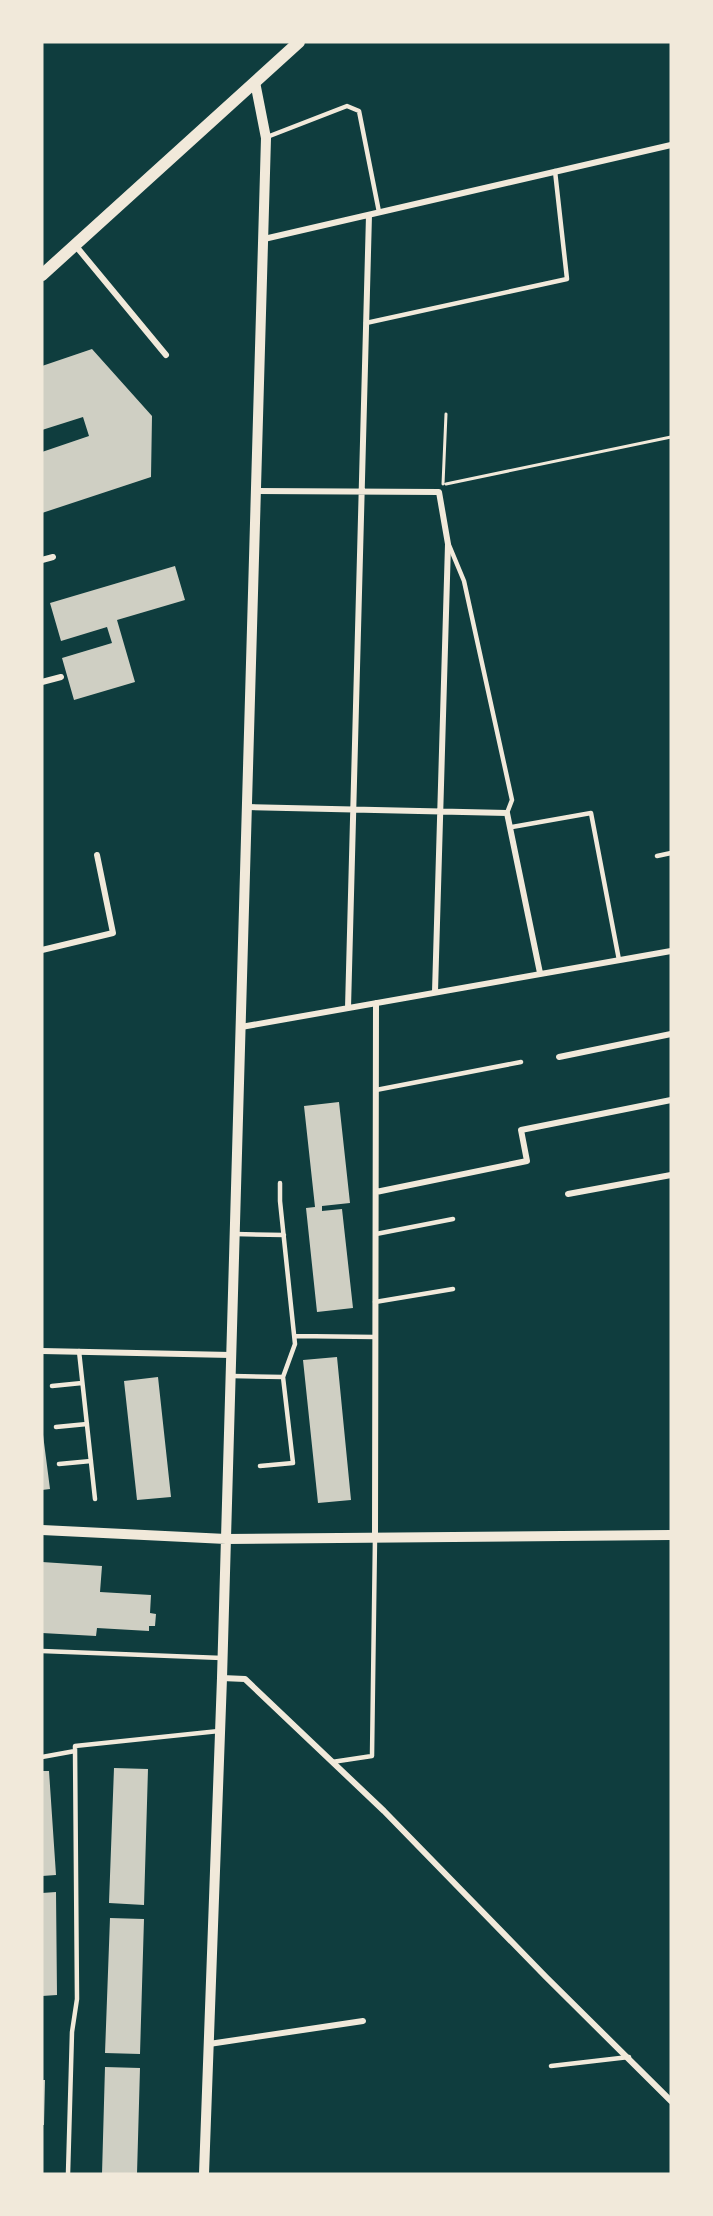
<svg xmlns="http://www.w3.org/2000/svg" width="713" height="2216" font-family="Karla,sans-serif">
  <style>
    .building { fill: #cfcfc3 }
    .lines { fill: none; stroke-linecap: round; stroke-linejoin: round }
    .path { stroke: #f1e9da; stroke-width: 3 }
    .service { stroke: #f1e9da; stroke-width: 4.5 }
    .minor { stroke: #f1e9da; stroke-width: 6 }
    .tertiary { stroke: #f1e9da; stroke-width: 10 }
    .secondary { stroke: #f1e9da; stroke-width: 12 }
  </style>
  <rect width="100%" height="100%" fill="#0f3d3e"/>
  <path class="building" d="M92,349L152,416L151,477L42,513V452L89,436L83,417L42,430V366Z
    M175,566L185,600L117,620L135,682L74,700L62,658L112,643L107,627L61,641L50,603Z
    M339,1102L350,1203L322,1206V1211L342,1209L353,1308L317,1312L306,1208L315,1207L304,1106Z
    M337,1357L351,1500L318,1503L303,1360Z
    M158,1377L171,1497L137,1500L124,1381Z
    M42,1427L50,1489L42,1490Z
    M42,1562L102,1566L100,1592L151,1595L150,1613L156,1614L155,1626H149V1631L97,1628L96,1636L42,1633Z
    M114,1768L148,1769L144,1905L109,1903Z
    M42,1771H49L56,1875L42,1876Z
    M56,1892L57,1995L42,1996V1893Z
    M110,1918L144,1919L140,2054L105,2053Z
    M105,2067L140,2068L137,2174H102Z
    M42,2080H45L44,2125H42Z"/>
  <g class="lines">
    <path class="path" d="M443,484L446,414
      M446,484L671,437"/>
    <path class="service" d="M267,137L347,106L359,111L379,212
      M366,323L567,279L555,171
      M449,545L464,581L512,800L507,813
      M512,827L591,813L619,960
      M657,856L671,853
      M376,1090L521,1062
      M235,1234L284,1235
      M376,1234L453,1219
      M375,1302L453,1289
      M295,1336L375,1337
      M79,1351L95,1499
      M232,1376L283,1377
      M52,1386L82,1383
      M56,1427L87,1424
      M59,1464L91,1461
      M260,1466L293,1463L283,1377L295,1344L280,1201V1183
      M42,1651L222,1658
      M42,1757L75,1751
      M332,1762L372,1756L375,1538
      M551,2066L629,2057
      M68,2174L72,2032L77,1999L75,1746L219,1731"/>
    <path class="minor" d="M264,239L671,145
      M75,245L166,355
      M257,491L439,492L448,544L435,992
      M42,560L53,557
      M42,682L61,677
      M248,807L507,813L540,973
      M42,950L113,933L97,855
      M348,1008L369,215
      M241,1027L671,951
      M559,1057L671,1034
      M376,1192L527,1161L521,1130L671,1100
      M568,1194L671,1175
      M42,1351L231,1355
      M375,1538L376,1003
      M222,1678L245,1679L384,1811L546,1977L671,2101
      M209,2044L363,2021"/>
    <path class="tertiary" d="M42,1530L226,1539L671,1535
      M204,2174L222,1678L266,138L255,82"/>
    <path class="secondary" d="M42,275L299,42"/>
  </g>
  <rect width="713" height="2216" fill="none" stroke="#f1e9da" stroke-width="87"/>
</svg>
